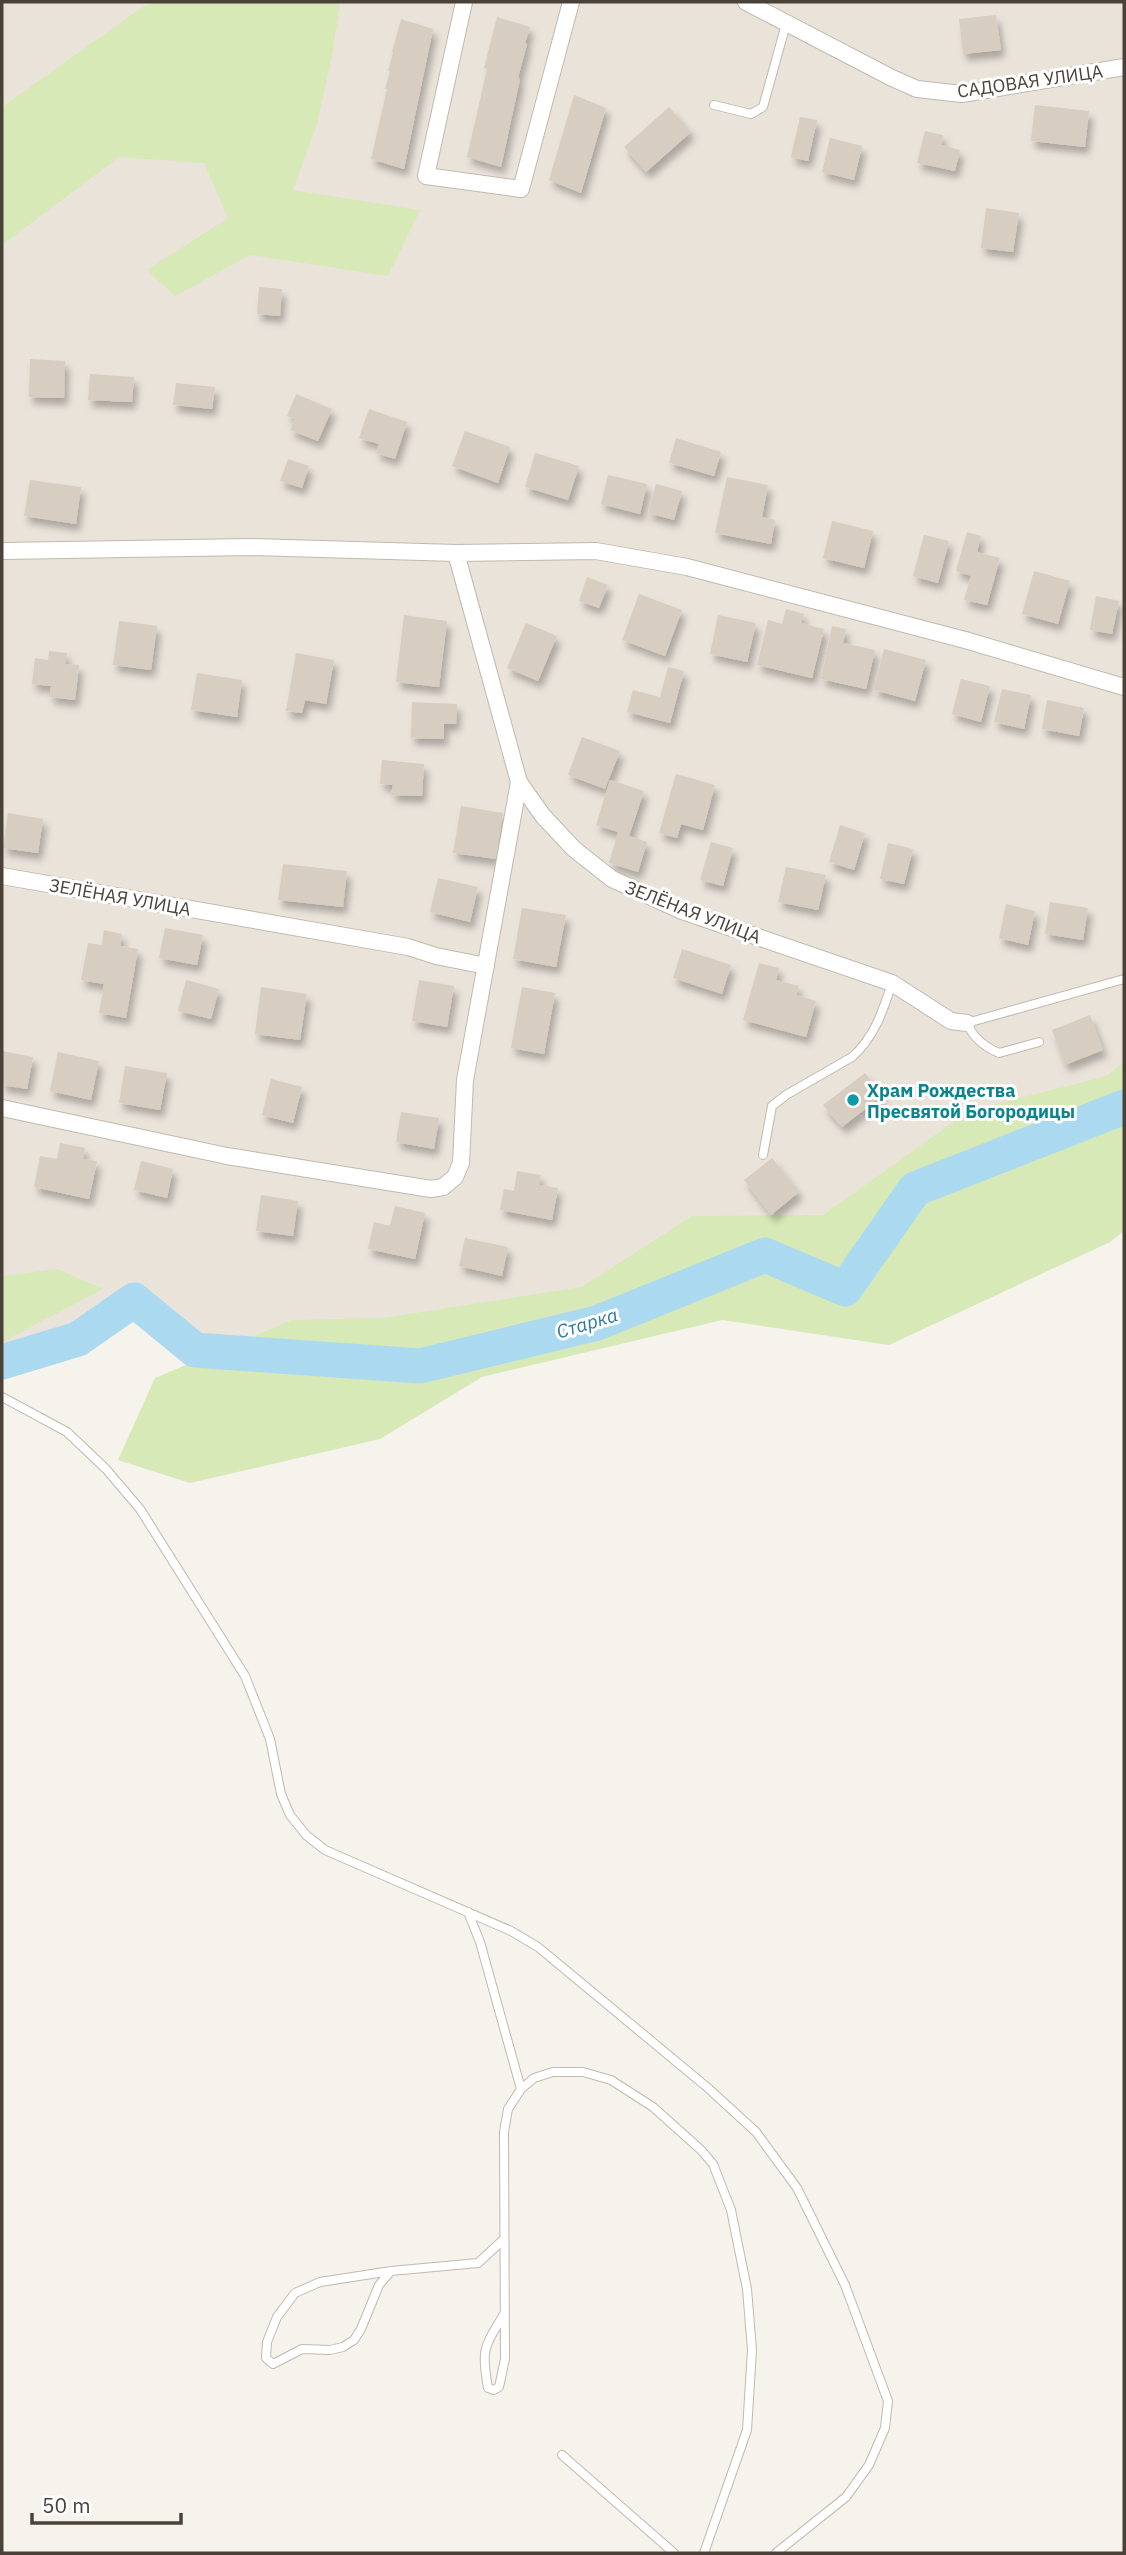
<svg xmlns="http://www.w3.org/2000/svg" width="1126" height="2555" font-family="'IBM Plex Sans',sans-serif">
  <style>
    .residential { fill: #eae3da }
    .green { fill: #d6e9b6 }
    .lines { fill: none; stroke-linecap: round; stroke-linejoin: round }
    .river { stroke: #abdaf0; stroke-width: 35 }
    .building { fill: #d7cdc1; filter: url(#shadow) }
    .lane-casing { stroke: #c1b9ae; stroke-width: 10 }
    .street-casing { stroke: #c1b9ae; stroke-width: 18 }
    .lane { stroke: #fff; stroke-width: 8 }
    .street { stroke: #fff; stroke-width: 16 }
    .culture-dot { fill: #0f9aa8; stroke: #fff; stroke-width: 2.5 }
    .labels { text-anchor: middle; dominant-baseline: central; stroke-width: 6; stroke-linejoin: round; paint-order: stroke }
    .street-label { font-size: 18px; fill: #4a4239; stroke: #fff }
    .culture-label { font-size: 18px; font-weight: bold; fill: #0d838f; stroke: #fff; text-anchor: start }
    .water-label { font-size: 19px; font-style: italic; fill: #2d799d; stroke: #fff }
  </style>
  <defs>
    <filter id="shadow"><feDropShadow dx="4" dy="7" stdDeviation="3.5" flood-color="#0004"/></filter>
  </defs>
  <rect width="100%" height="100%" fill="#f6f2ec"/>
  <path class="residential" d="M2,2H1124V1107L420,1366L195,1350L134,1300L78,1339L2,1362Z"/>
  <path class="green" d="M160,2H340L333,51L317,124L293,190L420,210L388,276L250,255L175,296L147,270L228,218L204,163L119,157L2,245V107L144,6Z
    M1124,1062V1231L1110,1242L889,1345L722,1320L482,1377L380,1439L190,1483L118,1460L155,1378L292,1320L383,1318L582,1287L692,1216L823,1215L969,1111L1107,1076Z
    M57,1269L103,1289L2,1342V1276Z"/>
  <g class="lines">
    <path class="river" d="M2,1362L78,1339L134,1300L195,1350L420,1366L597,1323L765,1255L845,1289L915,1189L1124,1107"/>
  </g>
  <path class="building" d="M996,15L1001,50L963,54L959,19Z
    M497,17L530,27L525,43L527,44L518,78L520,79L501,167L467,157L487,69L484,68Z
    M401,19L433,29L404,169L371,159L387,89H385L390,71H388L393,53L392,52Z
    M574,95L606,108L581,193L549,180Z
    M1035,105L1089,111L1085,147L1031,141Z
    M669,107L691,132L646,172L624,147Z
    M800,117L817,120L808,161L791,157Z
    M925,131L943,135L941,145L960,150L955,171L917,163Z
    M830,138L862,146L854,180L822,172Z
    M986,208L1019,213L1013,252L981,248Z
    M259,287L282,289L280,316L257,314Z
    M30,359L65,361L64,398L29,397Z
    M90,374L134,377L132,402L88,400Z
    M176,383L215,387L212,409L173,405Z
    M296,394L332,409L318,441L290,430L295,419L287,416Z
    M369,409L407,422L395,459L376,453L379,444L359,438Z
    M465,431L510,447L498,483L452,466Z
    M676,438L721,452L714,476L669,463Z
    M535,453L579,466L568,500L525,487Z
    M288,459L309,466L302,488L280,481Z
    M608,475L647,484L640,514L601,504Z
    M727,477L768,485L762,517L775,520L771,544L715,533Z
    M30,480L81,487L76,524L24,516Z
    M656,484L682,491L674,520L648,513Z
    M832,521L873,531L864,568L823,558Z
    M967,532L981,536L977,552L1000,558L987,605L964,600L971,576L956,571Z
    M924,535L949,541L938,583L913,576Z
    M1034,571L1070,581L1058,624L1022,614Z
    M587,577L608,585L599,608L579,601Z
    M639,594L682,610L665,656L622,640Z
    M1096,596L1119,601L1112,634L1090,630Z
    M786,609L804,614L801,623L824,629L812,678L757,665L768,620L782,624Z
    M404,615L447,621L439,687L396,682Z
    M718,615L756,623L747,662L710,654Z
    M119,621L157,626L151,670L113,665Z
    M526,623L557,636L538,681L507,668Z
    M832,626L846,629L843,643L875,650L866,689L821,679Z
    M884,649L926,660L915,701L874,690Z
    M49,651L67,653L65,664L79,665L75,700L50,697L51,686L32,684L35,658L48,660Z
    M296,653L334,660L326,704L305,700L302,713L286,711Z
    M668,667L684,671L670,723L627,712L633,690L660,697Z
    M197,673L242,680L237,717L191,710Z
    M961,679L990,686L981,722L952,714Z
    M1002,689L1031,695L1024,729L994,722Z
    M1047,700L1084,708L1079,736L1042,729Z
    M412,702L457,704L456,724H444V739L411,738Z
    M582,737L620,751L605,789L568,775Z
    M382,760L424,764L422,796L391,795L393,785L380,784Z
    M676,774L715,785L703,830L681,824L677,838L659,833Z
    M610,780L644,791L629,836L647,842L638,872L609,863L618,832L596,825Z
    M461,806L503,813L496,859L453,853Z
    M8,813L43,819L38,853L3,848Z
    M840,825L865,833L854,870L829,862Z
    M711,842L733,848L723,886L700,880Z
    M888,843L913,849L904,884L880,879Z
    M283,864L347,871L343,907L278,900Z
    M786,867L826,875L818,910L778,902Z
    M438,878L478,887L470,922L430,912Z
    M1050,902L1088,908L1083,940L1045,934Z
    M1006,904L1035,911L1028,945L999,938Z
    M522,908L566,915L556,967L513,959Z
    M165,928L203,935L197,965L159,958Z
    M104,930L122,934L120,946L138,949L126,1018L99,1013L104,984L81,980L88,943L102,945Z
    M682,949L731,965L722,994L673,978Z
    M759,963L779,968L776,980L799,986L796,995L816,1001L806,1037L743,1020Z
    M186,980L219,989L211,1019L178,1011Z
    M419,980L454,986L447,1027L412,1021Z
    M261,987L307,994L300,1040L255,1034Z
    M522,987L555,993L544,1054L511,1048Z
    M1090,1015L1103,1050L1065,1065L1052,1030Z
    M2,1051L33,1057L27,1089L2,1085Z
    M58,1052L99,1061L91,1100L50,1091Z
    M125,1066L167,1073L160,1110L119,1103Z
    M865,1073L883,1095L842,1127L823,1105Z
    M271,1079L302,1087L293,1123L262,1115Z
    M401,1112L439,1118L434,1149L396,1142Z
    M60,1143L85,1148L83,1159L97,1161L89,1199L34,1187L40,1156L57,1159Z
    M772,1158L799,1192L771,1215L744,1180Z
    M141,1161L173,1169L167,1198L134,1190Z
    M517,1171L541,1175L539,1185L558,1188L552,1220L500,1210L504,1189L514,1191Z
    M261,1195L298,1201L293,1236L256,1231Z
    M395,1206L425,1213L415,1259L368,1249L374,1222L390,1226Z
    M465,1238L508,1247L502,1276L459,1266Z"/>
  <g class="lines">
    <defs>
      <path id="lane" d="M714,105L751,114L763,107L786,24
        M1039,1042L999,1053C985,1047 973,1038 967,1023L1124,979
        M763,1155L772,1106L786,1095L852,1057C874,1038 883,1011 892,983
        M2,1397L67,1432L106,1469L140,1509L245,1676L270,1739L281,1794L290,1815L306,1835L325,1850L511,1931L538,1947L708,2088L756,2132L797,2188L845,2285L888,2401L885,2428L869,2465L846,2497L776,2553
        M468,1912L480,1942L521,2089
        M391,2271L379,2285L361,2329L354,2340L343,2347L330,2350L302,2349L273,2364L266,2358L267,2342L277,2317L295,2293L320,2282L391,2271L478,2263L504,2239
        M504,2314C484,2348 481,2348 488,2388L494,2390L499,2387L505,2359L504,2132L508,2109L521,2089L534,2078L553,2072H583L611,2080L653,2107L701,2150L713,2164L731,2210L747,2289L752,2350L747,2430L704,2553
        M562,2455L674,2553"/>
      <path id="street" d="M464,2L426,176L521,189L571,2
        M746,2L892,78L917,89L962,94L1124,67
        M2,551L250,547L456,553L596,551L687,567L965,640L1124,687
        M456,553L519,782L543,816L574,849L612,879L682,911L892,983L951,1021L967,1023
        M2,876L408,947L436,956L486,966
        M2,1108L227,1156L431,1189L443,1187L455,1177L461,1163L465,1080L519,782"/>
    </defs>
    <use href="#lane" class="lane-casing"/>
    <use href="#street" class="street-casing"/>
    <use href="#lane" class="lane"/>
    <use href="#street" class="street"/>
  </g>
  <circle class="culture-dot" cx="853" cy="1100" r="7"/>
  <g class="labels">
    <g class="street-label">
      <text transform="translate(1030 81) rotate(-8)">САДОВАЯ УЛИЦА</text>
      <text transform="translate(120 897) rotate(10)">ЗЕЛЁНАЯ УЛИЦА</text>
      <text transform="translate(693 912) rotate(21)">ЗЕЛЁНАЯ УЛИЦА</text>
    </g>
    <g class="culture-label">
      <text x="867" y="1090">Храм Рождества<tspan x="867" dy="21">Пресвятой Богородицы</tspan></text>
    </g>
    <g class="water-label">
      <text transform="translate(587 1323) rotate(-17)">Старка</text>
    </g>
  </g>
  <rect width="1126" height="2555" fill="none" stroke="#4a4239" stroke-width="7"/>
  <path d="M32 2513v10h149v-10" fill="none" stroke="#4a4239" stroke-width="3.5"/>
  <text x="42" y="2513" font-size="21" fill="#4a4239" stroke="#ffffff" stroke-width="5" paint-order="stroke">50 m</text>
</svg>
